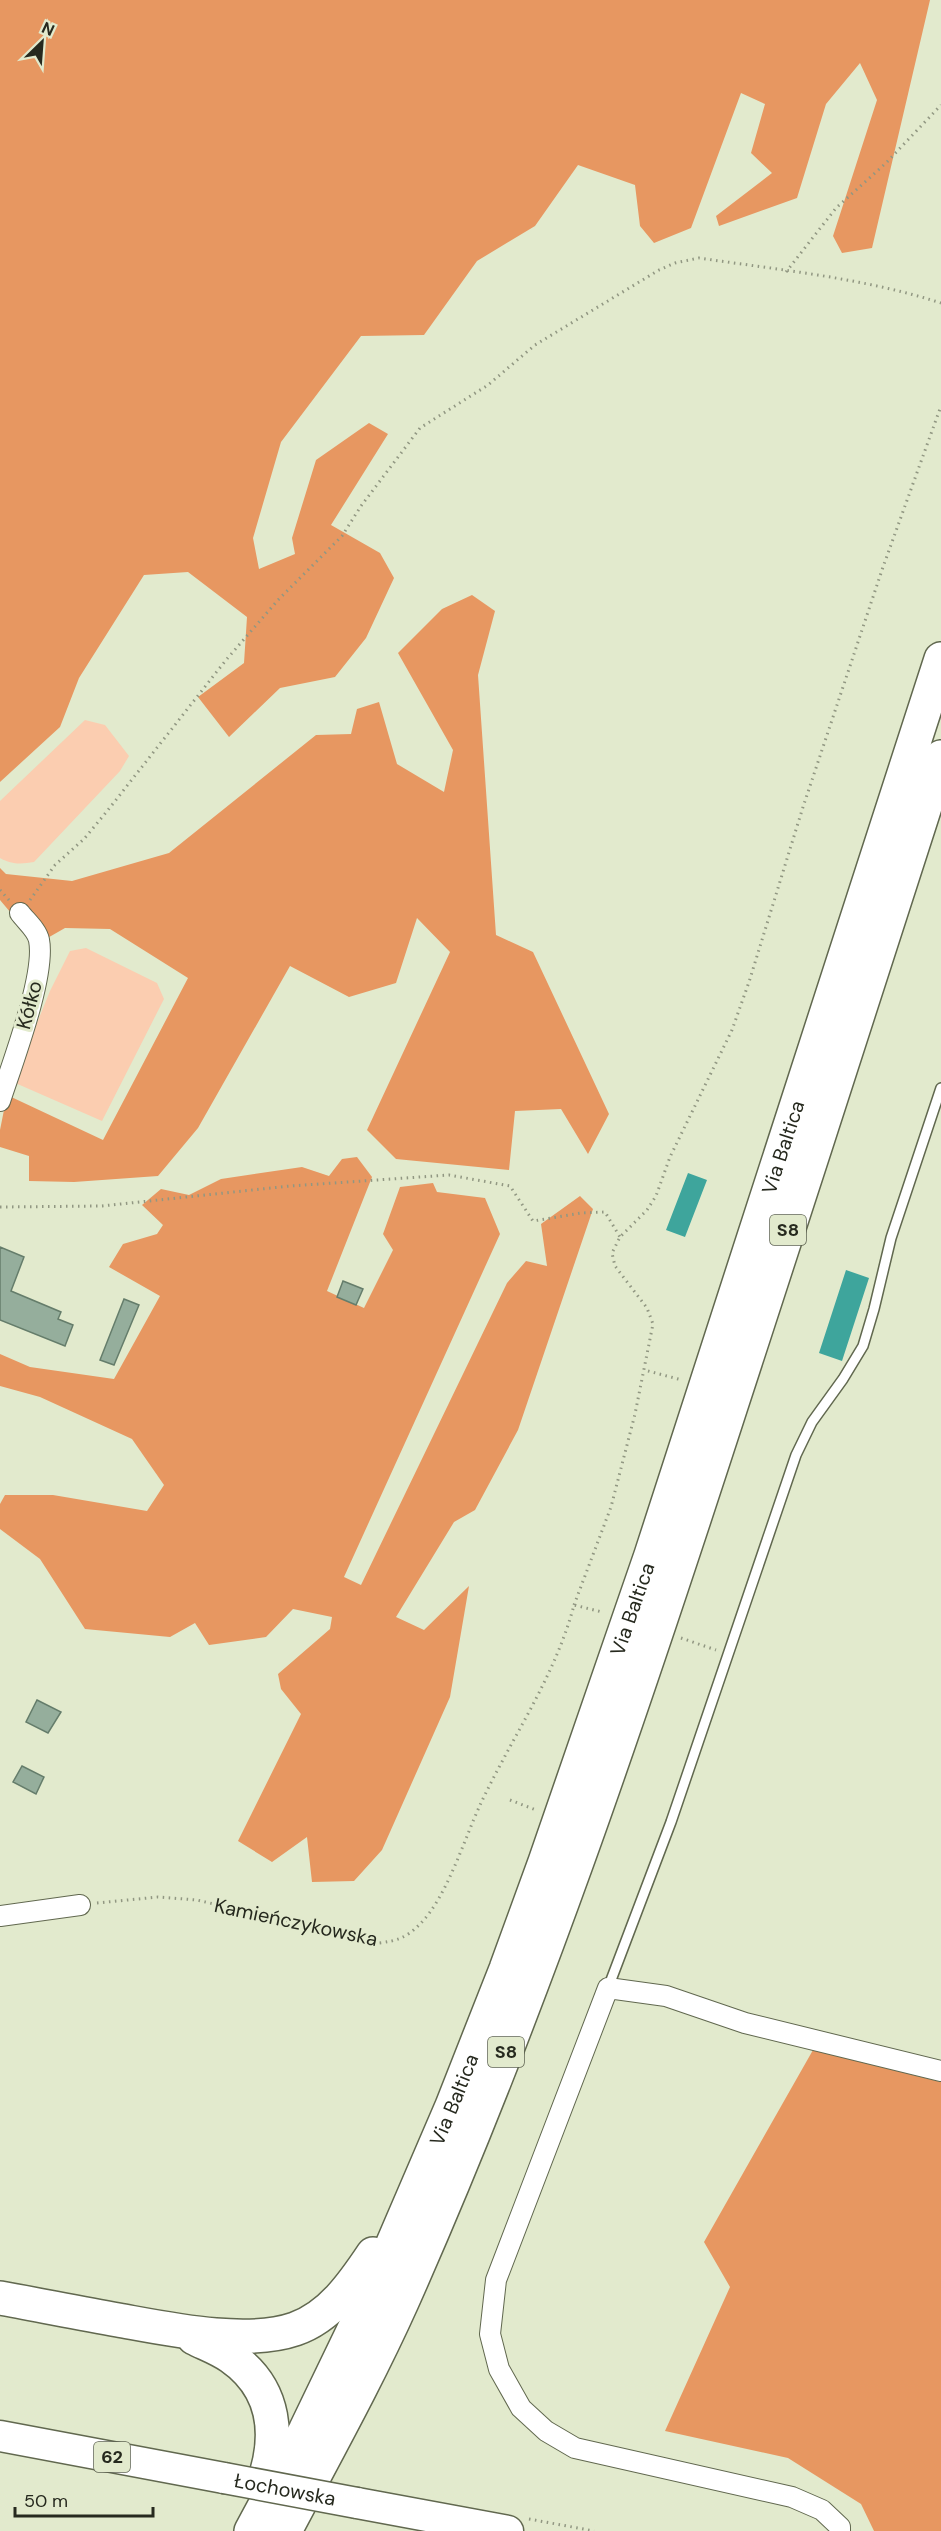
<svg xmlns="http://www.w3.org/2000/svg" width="941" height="2531" font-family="'DM Sans',sans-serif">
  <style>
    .green { fill: #fbcdb0 }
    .forest { fill: #e79761 }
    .water { fill: #3ea59c }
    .building { fill: #95ae9c; stroke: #657d6b; stroke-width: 1.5 }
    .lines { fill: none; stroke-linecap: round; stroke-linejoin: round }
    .lane-casing { stroke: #61684f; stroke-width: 12 }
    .street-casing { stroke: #61684f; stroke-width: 22 }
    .primary-casing { stroke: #61684f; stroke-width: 33 }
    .highway-casing { stroke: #61684f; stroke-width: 36 }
    .path { stroke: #919782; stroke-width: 3; stroke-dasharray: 1.5 4.5; stroke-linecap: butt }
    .lane { stroke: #fff; stroke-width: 9 }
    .street { stroke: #fff; stroke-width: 20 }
    .primary { stroke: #fff; stroke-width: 30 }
    .highway { stroke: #fff; stroke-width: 33 }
    .primary-bridge-casing { stroke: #61684f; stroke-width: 33; stroke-linecap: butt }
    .primary-bridge { stroke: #fff; stroke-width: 30 }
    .labels { text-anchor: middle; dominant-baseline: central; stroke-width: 6; stroke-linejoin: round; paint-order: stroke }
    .shield { fill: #e2eacd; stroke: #5e6352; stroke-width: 1.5 }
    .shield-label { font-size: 18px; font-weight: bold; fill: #26291e }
    .street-label { font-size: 20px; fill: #26291e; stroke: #e2eacd }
  </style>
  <rect width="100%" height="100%" fill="#e2eacd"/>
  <path class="green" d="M85,720L105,725L129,756L120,771L34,862C22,864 12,865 0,858V801Z
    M86,948L157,983L164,999L102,1121L13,1082L50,991L70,951Z"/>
  <path class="forest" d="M0,0H930L872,248L842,253L833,236L877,100L860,63L826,104L797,198L719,226L716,216L772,173L751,153L765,104L741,93L691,228L654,243L640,226L635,185L578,165L535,226L477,261L424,335L361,336L281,442L253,538L259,569L295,554L292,538L316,460L369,423L388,434L331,525L380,553L394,578L366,638L335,677L280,688L229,737L198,697L244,663L247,617L188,572L144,575L79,678L60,727L0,782Z
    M472,595L495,611L478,675L496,935L533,952L609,1114L588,1154L561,1109L515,1111L509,1170L396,1159L367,1130L450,952L417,918L396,983L349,997L290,966L198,1128L158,1176L74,1182L29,1181V1156L0,1147V1130L7,1095L103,1140L188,978L110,929L65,928L37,944L0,900V868L6,874L72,881L169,853L316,735L351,734L357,709L379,702L397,764L444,792L453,750L398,653L442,609Z
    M357,1157L372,1177L327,1291L364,1308L393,1250L383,1234L400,1187L433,1183L437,1192L485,1198L500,1234L344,1577L361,1585L507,1283L526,1261L547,1266L541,1224L580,1196L593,1209L518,1430L475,1510L454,1522L396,1617L424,1630L469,1586L450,1697L382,1850L354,1881L312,1882L307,1837L272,1862L238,1841L301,1714L281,1689L278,1674L330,1629L332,1617L293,1609L266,1637L209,1645L195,1623L170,1637L85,1629L40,1559L0,1529V1504L5,1495H53L147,1511L164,1485L132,1439L40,1397L0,1386V1354L30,1367L114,1379L160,1296L109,1267L123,1244L157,1234L163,1225L142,1205L161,1189L189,1195L221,1179L302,1167L329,1176L342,1159Z
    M813,2050L941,2082V2531H874L861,2504L788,2458L665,2431L730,2287L704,2242Z"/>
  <path class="water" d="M688,1173L707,1180L685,1237L666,1230Z
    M846,1270L869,1278L842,1361L819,1353Z"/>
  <path class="building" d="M0,1247L24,1257L11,1291L61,1312L58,1319L73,1325L65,1346L0,1320Z
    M343,1281L363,1289L356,1305L337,1297Z
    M124,1299L139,1305L114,1365L100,1360Z
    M37,1700L61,1712L48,1733L26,1722Z
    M22,1766L44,1777L36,1794L13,1782Z"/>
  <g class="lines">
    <defs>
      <path id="lane" d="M608,1988L671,1822L796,1455L812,1422L843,1379L863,1346L874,1309L891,1238L941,1088"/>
      <path id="street" d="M0,1101C12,1064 46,975 39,940C37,930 26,921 20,913
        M0,1916L80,1905
        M840,2531V2527L822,2510L792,2497L575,2448L546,2431L521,2408L499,2369L490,2334L496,2280L608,1988L666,1996L745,2023L941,2071"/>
      <path id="primary" d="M0,2436L224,2478
        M357,2503L508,2531"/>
      <g id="highway">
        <path d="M0,2298C39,2305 78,2313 118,2320C168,2329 246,2346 295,2329C330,2317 353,2284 373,2254"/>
        <path d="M194,2338C206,2344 220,2349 231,2357C277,2389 280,2438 262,2487"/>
        <path id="s1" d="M251,2531L305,2431L372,2292L452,2106L506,1969L545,1862L651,1555L941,659"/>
        <path d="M285,2531C325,2455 367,2380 402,2302C531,2012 632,1711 730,1409C801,1192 871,974 941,757"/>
      </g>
    </defs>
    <use href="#lane" class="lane-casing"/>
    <use href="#street" class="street-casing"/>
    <use href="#primary" class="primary-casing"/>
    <use href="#highway" class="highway-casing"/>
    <path class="path" d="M786,272L836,208L886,163L941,105
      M0,890L9,900
      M30,900L55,865L84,839L108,810L226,660L278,600L342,536L361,506L420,428L488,385L535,345L659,270L675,263L699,258C780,270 864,278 941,303
      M0,1207L102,1206L290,1186L449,1175L510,1186L533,1221L581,1213L605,1212L620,1237
      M648,1371L682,1380
      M574,1605L611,1507L635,1414L653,1324L647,1308L615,1266L612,1253L620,1237L647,1210L656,1196L670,1157L732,1030L749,982L803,807L883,567L941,406
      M681,1638L716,1650
      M510,1800L536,1810
      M97,1903L158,1897L197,1900L379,1943C396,1941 406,1938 419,1925C447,1898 464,1839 481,1803C512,1737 555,1677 574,1605L602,1612
      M529,2519L594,2531"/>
    <use href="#lane" class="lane"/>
    <use href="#street" class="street"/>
    <use href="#primary" class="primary"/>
    <use href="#highway" class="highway"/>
    <defs>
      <g id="primary-bridge">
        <path id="s2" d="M224,2478L357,2503"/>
      </g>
    </defs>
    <use href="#primary-bridge" class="primary-bridge-casing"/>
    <use href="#primary-bridge" class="primary-bridge"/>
  </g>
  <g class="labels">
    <g class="shield">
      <rect x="770" y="1215" width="36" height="30" rx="4.5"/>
      <rect x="488" y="2037" width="36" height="30" rx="4.5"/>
      <rect x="94" y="2442" width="36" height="30" rx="4.5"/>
    </g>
    <g class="shield-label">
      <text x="788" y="1230">S8</text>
      <text x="506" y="2052">S8</text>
      <text x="112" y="2457">62</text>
    </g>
    <g class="street-label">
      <text transform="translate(29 1005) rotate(-75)">Kółko</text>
      <text stroke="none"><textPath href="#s1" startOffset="1485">Via Baltica</textPath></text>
      <text stroke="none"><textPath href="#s1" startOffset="999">Via Baltica</textPath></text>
      <text transform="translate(296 1922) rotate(12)">Kamieńczykowska</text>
      <text stroke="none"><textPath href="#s1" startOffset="477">Via Baltica</textPath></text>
      <text stroke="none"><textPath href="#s2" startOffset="62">Łochowska</textPath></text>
    </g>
  </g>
  <g transform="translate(42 42) rotate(25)" stroke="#e2eacd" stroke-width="4.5" paint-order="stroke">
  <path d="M0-4.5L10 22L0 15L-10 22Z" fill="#26291e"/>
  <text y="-9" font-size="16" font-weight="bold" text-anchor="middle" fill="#26291e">N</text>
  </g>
  <path d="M15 2507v9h138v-9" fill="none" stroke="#26291e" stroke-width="3"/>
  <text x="24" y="2507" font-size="18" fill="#26291e" stroke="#e2eacd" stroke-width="4.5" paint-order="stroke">50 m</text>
</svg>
